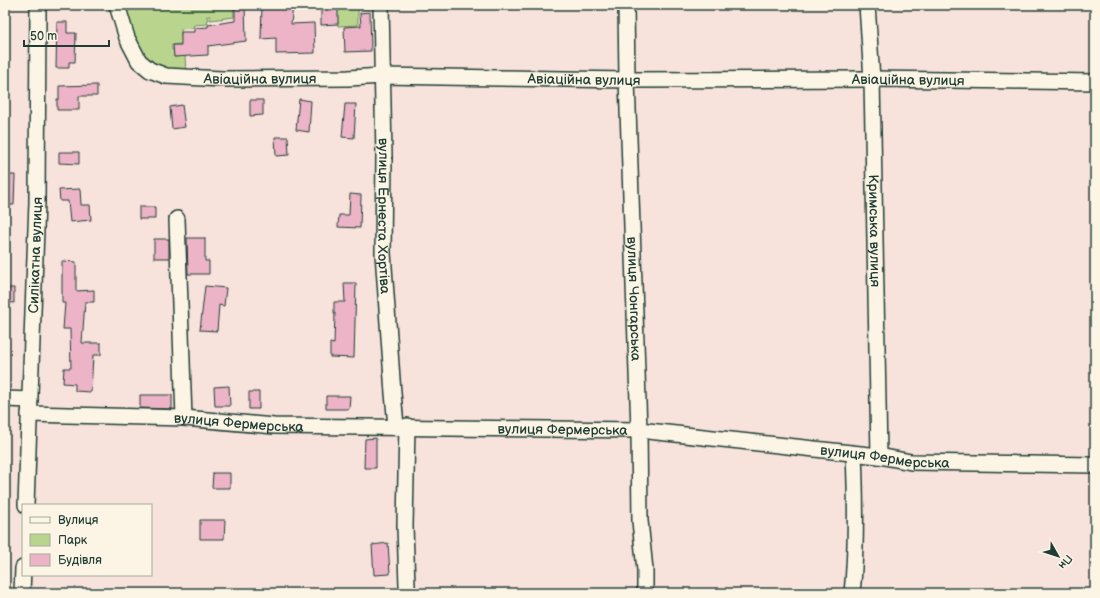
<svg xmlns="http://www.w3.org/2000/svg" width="1100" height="598" font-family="'Balsamiq Sans',sans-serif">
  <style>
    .green { fill: #b9d58d; stroke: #6c8960 }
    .building { fill: #edb4c8; stroke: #1f3d34 }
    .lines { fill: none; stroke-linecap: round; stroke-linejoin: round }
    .minor-casing { stroke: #1f3d34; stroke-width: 18 }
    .minor { stroke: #fcf5e5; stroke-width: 15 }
    .labels { text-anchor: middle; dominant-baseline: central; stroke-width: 4; stroke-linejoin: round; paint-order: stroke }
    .street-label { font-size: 14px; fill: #1f3d34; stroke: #fcf5e5 }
  </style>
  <rect width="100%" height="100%" fill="#f8e2dc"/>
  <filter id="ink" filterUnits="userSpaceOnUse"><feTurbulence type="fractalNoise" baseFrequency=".025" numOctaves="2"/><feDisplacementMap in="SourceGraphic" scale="8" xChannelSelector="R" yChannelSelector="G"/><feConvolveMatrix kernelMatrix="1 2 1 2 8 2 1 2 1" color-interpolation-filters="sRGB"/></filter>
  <g filter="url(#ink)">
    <path class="green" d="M124,5H233L234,17L210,20V16H207L208,24L194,25L193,28L181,29V37L185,46H180V44L172,45V50H174V57L185,56L186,73L171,72L149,64L133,44Z
      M337,5H370V9H364V7H360L358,12V25L338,26Z"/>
    <path class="building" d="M235,5H245L246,41L208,46V55L174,57L173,45H181V32H194V28L208,27V25L235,21Z
      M262,5H293L291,24L314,23L315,53L276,54V38L261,39Z
      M321,5H338V24L321,25Z
      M370,12L371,51L345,52L344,27L361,26L360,13Z
      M57,22H67V33H76L75,62H69V68H56Z
      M97,85V96H79V110H57V99H59V86Z
      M299,99L311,101L309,132L296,130Z
      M250,100H263V115L250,116Z
      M345,104H356L354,138L342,137Z
      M182,105L185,127L172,129L170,107Z
      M275,137H288L289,155L276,156Z
      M59,152H79V164L59,163Z
      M5,175H15L14,205H5Z
      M80,189L81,205H90L91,220L70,222L68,201H60L59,190Z
      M350,194L361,195L360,228L338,227L339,215H349Z
      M139,207H155V219H139Z
      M187,238H205V261H209V274H188Z
      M154,239H169V258H154Z
      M62,261L76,262V291L94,290V302H85L82,343H101V355H93L91,392L75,391V384L63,383L64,368H71L70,329H63L65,303H62Z
      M344,283H356L354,358L330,357V343L334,344L335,313H334V302H345Z
      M205,286L226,288L224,306L219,305L217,331L200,330Z
      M5,288H14V303L5,302Z
      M229,386L230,406H215L214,387Z
      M249,392H259V409H249Z
      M140,395H172V409L140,408Z
      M326,396H350L349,409H326Z
      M376,438V468H364L365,439Z
      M213,473H230V488H212Z
      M200,520H225L224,539H200Z
      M388,543L390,574L374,575L372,545Z"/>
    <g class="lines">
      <defs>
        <g id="minor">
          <path id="s1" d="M117,5L127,38L139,61L150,70L166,76L222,79L348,78L383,76L627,80L872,79L1095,82"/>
          <path id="s2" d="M381,5L384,156L383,253L393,393L396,426"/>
          <path id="s3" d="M626,5L627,80L639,430L640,521L645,570V593"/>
          <path id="s4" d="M867,5L872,79L879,456"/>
          <path d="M177,219L184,418"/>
          <path d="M5,399L30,400"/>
          <path id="s5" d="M29,414L184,418L274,426L639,430L879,456L911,462L1095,465"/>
          <path d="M407,426L405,526L407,586L408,593"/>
          <path id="s6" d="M26,505L37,202L38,5"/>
          <path d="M22,593L23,568"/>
          <path d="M852,593C857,546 856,501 854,454"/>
        </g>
      </defs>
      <use href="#minor" class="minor-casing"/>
      <use href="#minor" class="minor"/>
    </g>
  </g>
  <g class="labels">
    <g class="street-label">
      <text stroke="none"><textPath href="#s1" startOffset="186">Авіаційна вулиця</textPath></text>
      <text stroke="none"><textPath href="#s1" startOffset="510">Авіаційна вулиця</textPath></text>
      <text stroke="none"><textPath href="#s1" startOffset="834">Авіаційна вулиця</textPath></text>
      <text stroke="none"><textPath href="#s2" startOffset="211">вулиця Ернеста Хортіва</textPath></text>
      <text stroke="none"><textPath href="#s4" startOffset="226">Кримська вулиця</textPath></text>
      <text stroke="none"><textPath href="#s6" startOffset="250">Силікатна вулиця</textPath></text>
      <text stroke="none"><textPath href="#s3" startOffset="294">вулиця Чонгарська</textPath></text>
      <text stroke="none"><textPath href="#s5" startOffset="210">вулиця Фермерська</textPath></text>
      <text stroke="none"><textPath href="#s5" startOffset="534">вулиця Фермерська</textPath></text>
      <text stroke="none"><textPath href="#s5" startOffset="858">вулиця Фермерська</textPath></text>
    </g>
  </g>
  <rect width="1100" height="598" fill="none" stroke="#fcf5e5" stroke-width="20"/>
  <rect x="10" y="10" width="1080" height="578" fill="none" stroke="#1f3d34" stroke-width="1.5" filter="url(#ink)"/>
  <rect x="22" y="504" width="130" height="72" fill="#fcf5e5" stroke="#a4ab9e"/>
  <rect x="30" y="517" width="20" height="6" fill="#fcf5e5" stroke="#a4ab9e"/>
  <text x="58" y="524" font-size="12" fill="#1f3d34">Вулиця</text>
  <rect x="30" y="534" width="20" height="12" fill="#b9d58d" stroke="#a4ab9e"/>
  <text x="58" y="544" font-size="12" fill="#1f3d34">Парк</text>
  <rect x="30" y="554" width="20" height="12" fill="#edb4c8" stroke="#a4ab9e"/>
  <text x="58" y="564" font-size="12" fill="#1f3d34">Будівля</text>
  <g transform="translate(1058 556) rotate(129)" stroke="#fcf5e5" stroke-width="3" paint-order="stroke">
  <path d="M0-3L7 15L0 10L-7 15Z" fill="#1f3d34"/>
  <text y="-6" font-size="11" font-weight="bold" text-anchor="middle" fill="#1f3d34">Пн</text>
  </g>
  <path d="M24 40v6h85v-6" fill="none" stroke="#1f3d34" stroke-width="2"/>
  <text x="30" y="40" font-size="12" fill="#1f3d34" stroke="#fcf5e5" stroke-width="3" paint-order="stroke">50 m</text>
</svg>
